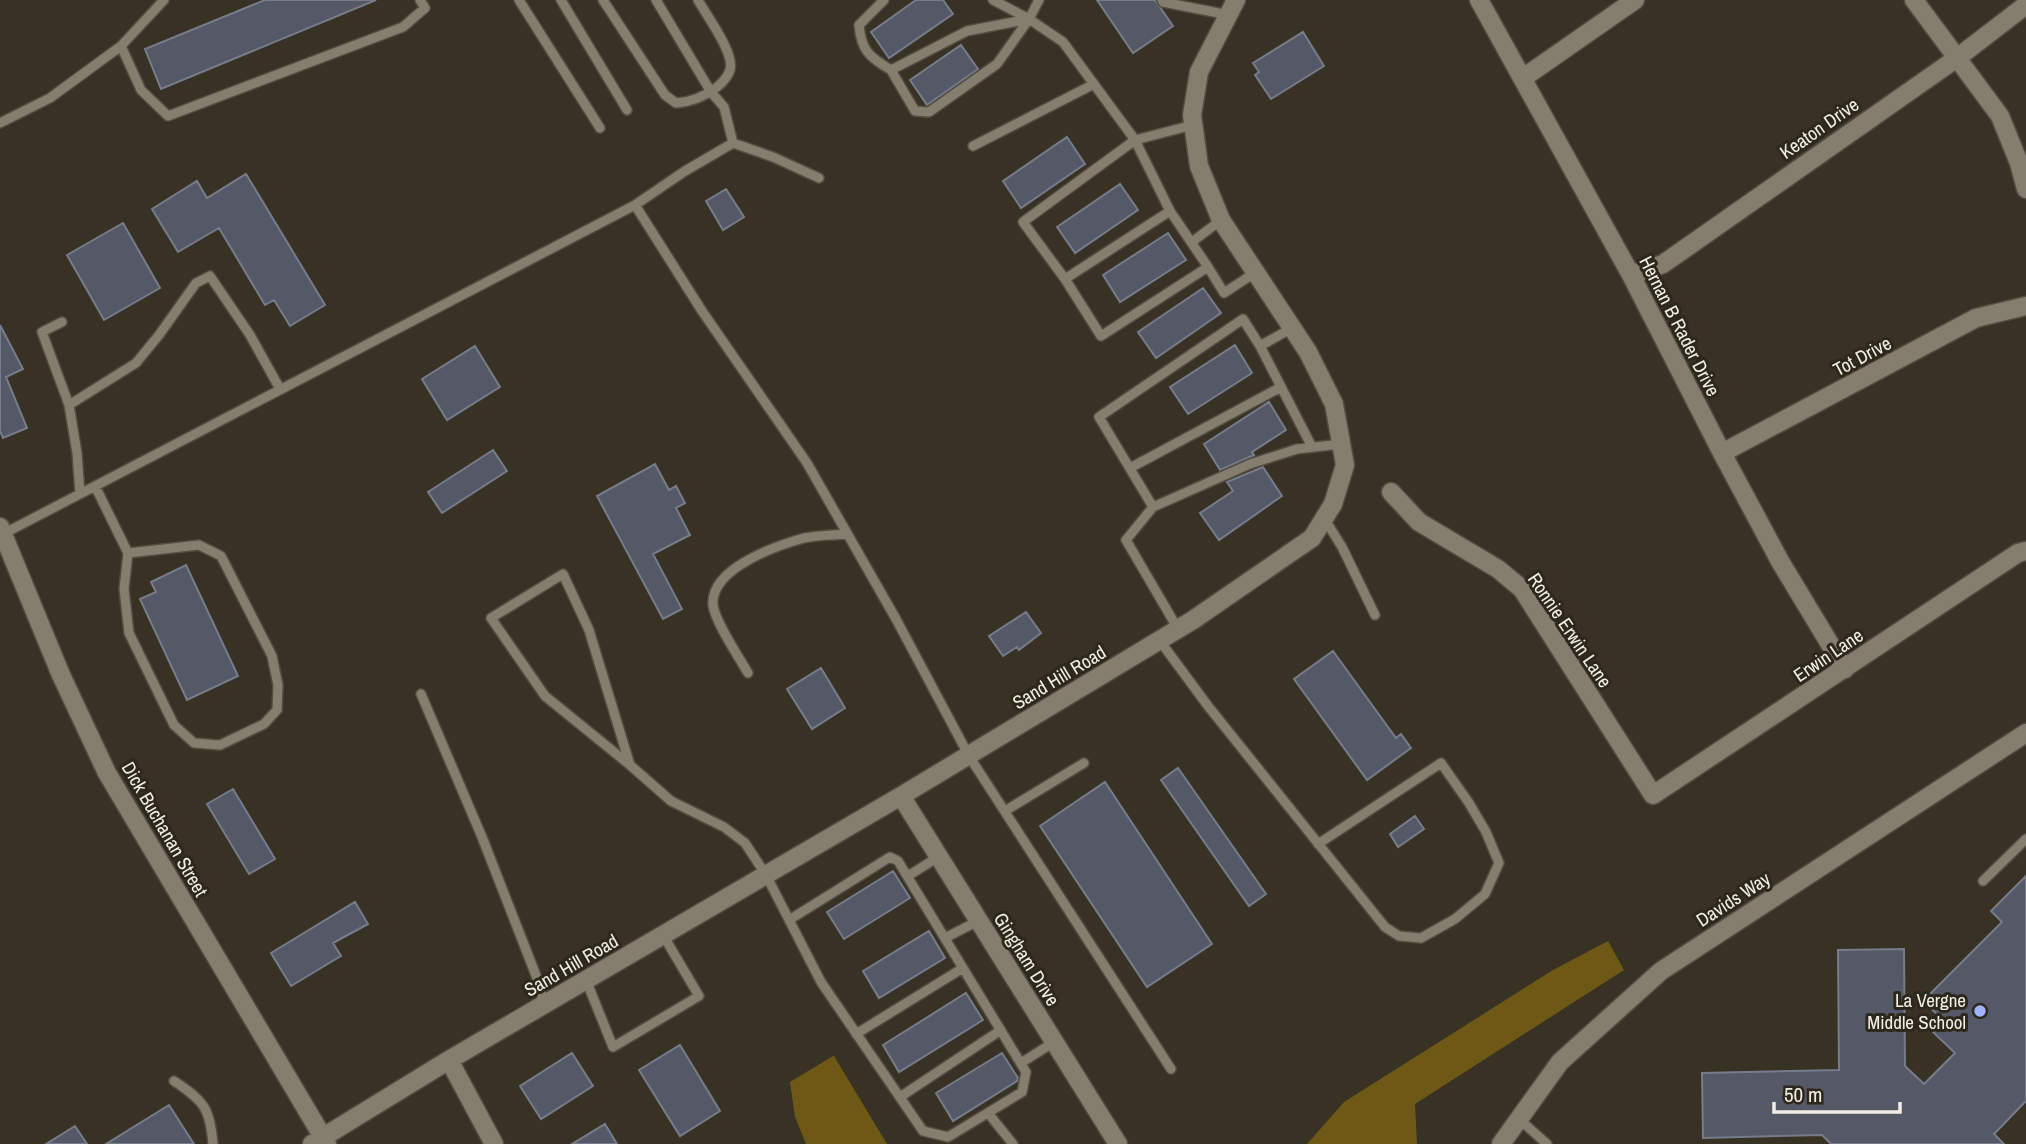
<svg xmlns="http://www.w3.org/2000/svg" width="2026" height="1144" font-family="'Archivo Narrow',sans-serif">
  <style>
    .green { fill: #6d5816 }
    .building { fill: #545867; stroke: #777c8b; stroke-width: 2 }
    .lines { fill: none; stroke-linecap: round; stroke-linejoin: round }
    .lane-casing { stroke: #524d41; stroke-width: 12 }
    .street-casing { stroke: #524d41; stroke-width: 21 }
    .lane { stroke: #847e6e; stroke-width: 9 }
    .street { stroke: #847e6e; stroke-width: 18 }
    .poi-dot { fill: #a0b3fd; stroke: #2d281b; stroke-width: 2.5 }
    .labels { text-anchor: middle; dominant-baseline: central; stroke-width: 6; stroke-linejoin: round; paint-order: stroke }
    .street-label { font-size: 19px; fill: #f2eee6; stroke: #2d281b }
    .poi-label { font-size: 19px; fill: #f2eee6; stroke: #2d281b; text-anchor: end }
  </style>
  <rect width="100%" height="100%" fill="#373224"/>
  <path class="green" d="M1608,941L1624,970L1415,1104L1417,1144H1307L1344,1102L1553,970Z
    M833,1056H834L887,1144H806L795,1117L790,1082Z"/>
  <path class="building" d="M265,0H376L161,89L145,49Z
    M916,0H943L953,14L889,58L871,32Z
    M1097,0H1155L1173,26L1133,53Z
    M1303,32L1324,66L1271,99L1255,75L1259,72L1253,63Z
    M961,45L978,69L927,105L910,80Z
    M1067,137L1085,164L1021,208L1003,181Z
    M246,174L325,305L290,326L274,300L265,305L219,228L178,252L152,209L197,181L207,198Z
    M1120,184L1138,210L1075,253L1057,227Z
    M726,189L744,217L723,230L706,201Z
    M123,223L160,288L104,320L67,255Z
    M1168,233L1186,260L1120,302L1103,275Z
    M1203,288L1221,313L1156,358L1138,332Z
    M0,325L23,369L6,377L27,428L3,438L0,431Z
    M1235,345L1252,373L1188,414L1170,387Z
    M475,346L500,387L447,420L422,379Z
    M1269,402L1286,430L1252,452L1254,455L1220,470L1204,444Z
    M493,450L507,471L442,513L428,492Z
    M655,464L669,490L676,486L685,503L676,508L690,535L653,554L682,609L663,619L597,496Z
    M1263,467L1282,496L1219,540L1200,513L1233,491L1227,482Z
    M186,565L238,676L187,700L140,599L156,592L151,582Z
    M1026,612L1041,633L1019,650L1017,647L1003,656L989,636Z
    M1333,651L1396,738L1401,734L1411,748L1367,780L1294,679Z
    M821,668L845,708L812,729L787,689Z
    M1178,768L1266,894L1249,906L1161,780Z
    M1105,782L1212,944L1147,987L1040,826Z
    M233,789L275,859L249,874L207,804Z
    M1415,816L1424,829L1398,847L1390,834Z
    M893,871L910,898L844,939L827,912Z
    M2026,876V1101L1994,1134L2004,1144H1831L1822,1135L1703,1138L1702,1073L1839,1070L1838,950L1904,949L1905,1066L1924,1084L1955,1053L1933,1032L1944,1021L1923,1001L2002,922L1991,911Z
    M355,902L368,924L333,943L341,956L291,986L271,953Z
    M929,931L945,958L879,998L863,971Z
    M966,993L983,1020L899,1072L883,1045Z
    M680,1045L720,1111L680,1136L639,1070Z
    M572,1053L593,1086L541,1119L520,1086Z
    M1002,1053L1018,1078L1017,1081L953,1121L936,1093Z
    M169,1105L194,1144H106Z
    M605,1124L617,1144H572Z
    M75,1126L87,1144H46Z"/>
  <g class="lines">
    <defs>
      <path id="lane" d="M519,0L600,128
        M561,0L627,110
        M603,0L665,95L676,103C692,102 704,97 717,87C722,83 728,76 730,70C735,53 706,15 698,0
        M656,0L711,92L724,107L733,143
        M884,0L859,25C861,50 869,57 891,70L967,31L1029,19
        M993,0L1029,19
        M1039,0L1029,19L1063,42L1135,140L1170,211
        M1162,0L1163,2L1229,15
        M121,46L141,90L168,116L403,27L425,8L420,0
        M891,70L915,111L929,112L997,64L1029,19
        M0,123L50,98L121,46L164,0
        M973,146L1094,84
        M635,205L685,171L733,143L773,157L819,178
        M1192,242L1221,220
        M1208,267L1170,211L1065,279L1101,336L1208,267L1224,293L1256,272
        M1065,279L1023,222L1135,140L1193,125
        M62,322L42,332L69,405
        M1260,346L1312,447
        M1130,468L1281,387
        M95,486L128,553L124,589L129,633L174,725L194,743L220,745L264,724L277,710L278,685L272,656L221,556L199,545L128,553
        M80,494L77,453L69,405L136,363L159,335L196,283L210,276L250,335L280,389
        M1153,507L1250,464L1297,449L1341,444
        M1324,518L1342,547L1375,615
        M3,534L635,205L702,311L807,463L896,619L969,756L1171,1069
        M1178,629L1126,540L1153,507L1099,417L1243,319L1260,346L1292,328
        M1160,641L1208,706L1385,927L1399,936L1421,938L1455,919L1485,894L1499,863L1486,832L1469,803L1441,763L1318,844
        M748,673C739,657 715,622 713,605C710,569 775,546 804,538C817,535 833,535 847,534
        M421,694L482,837L537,978L544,1005
        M630,765L545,696L491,618L563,574L589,630L630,765L671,801L724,827L745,843L766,875L821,982L923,1131L948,1137L1022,1092L1026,1072L898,861L890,857L789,920
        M1005,811L1084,763
        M908,876L938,857
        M1983,881L2026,839
        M945,938L978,921
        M586,980L613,1047L699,996L663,935
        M856,1034L963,968
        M1021,1063L1054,1042
        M174,1081C204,1101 210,1108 213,1144
        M900,1097L1001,1030
        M988,1113L1013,1144
        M1519,1119L1547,1144"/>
      <path id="street" d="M1479,0L1631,275L1722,453L1781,563L1845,669
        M1914,0L2000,116L2019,163L2026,189
        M1523,78L1635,0
        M1631,275L1663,264L1957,58L2026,5
        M1722,453L1976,318L2026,306
        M1391,492L1419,522L1498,569L1522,589L1653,795L2018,553L2026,551
        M0,527L61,675L107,773L327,1144
        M901,796L1118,1144
        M449,1060L494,1144
        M312,1144L449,1060L901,796L1193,620L1312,538L1333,504L1345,465L1334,404L1308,352L1221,220L1199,166L1192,115L1199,72L1236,0
        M1501,1144L1560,1062L1661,971L2026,733"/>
    </defs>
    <use href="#lane" class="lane-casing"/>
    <use href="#street" class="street-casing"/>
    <use href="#lane" class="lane"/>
    <use href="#street" class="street"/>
  </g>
  <circle class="poi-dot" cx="1980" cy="1011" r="7"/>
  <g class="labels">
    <g class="street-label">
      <text transform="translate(1819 128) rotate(-35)">Keaton Drive</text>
      <text transform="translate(1680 326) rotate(63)">Hernan B Rader Drive</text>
      <text transform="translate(1862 356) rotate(-28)">Tot Drive</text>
      <text transform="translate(1570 630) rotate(56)">Ronnie Erwin Lane</text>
      <text transform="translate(1828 655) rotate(-34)">Erwin Lane</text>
      <text transform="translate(1059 677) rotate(-31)">Sand Hill Road</text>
      <text transform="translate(165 829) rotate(60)">Dick Buchanan Street</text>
      <text transform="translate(1733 899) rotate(-33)">Davids Way</text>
      <text transform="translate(1027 959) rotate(58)">Gingham Drive</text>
      <text transform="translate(571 965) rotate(-30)">Sand Hill Road</text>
    </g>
    <g class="poi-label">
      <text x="1966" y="1000">La Vergne<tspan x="1966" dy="22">Middle School</tspan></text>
    </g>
  </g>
  <path d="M1774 1102v10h126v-10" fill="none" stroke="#f2eee6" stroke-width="3.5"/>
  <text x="1784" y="1102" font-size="21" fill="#f2eee6" stroke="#2d281b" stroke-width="5" paint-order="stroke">50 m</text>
</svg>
